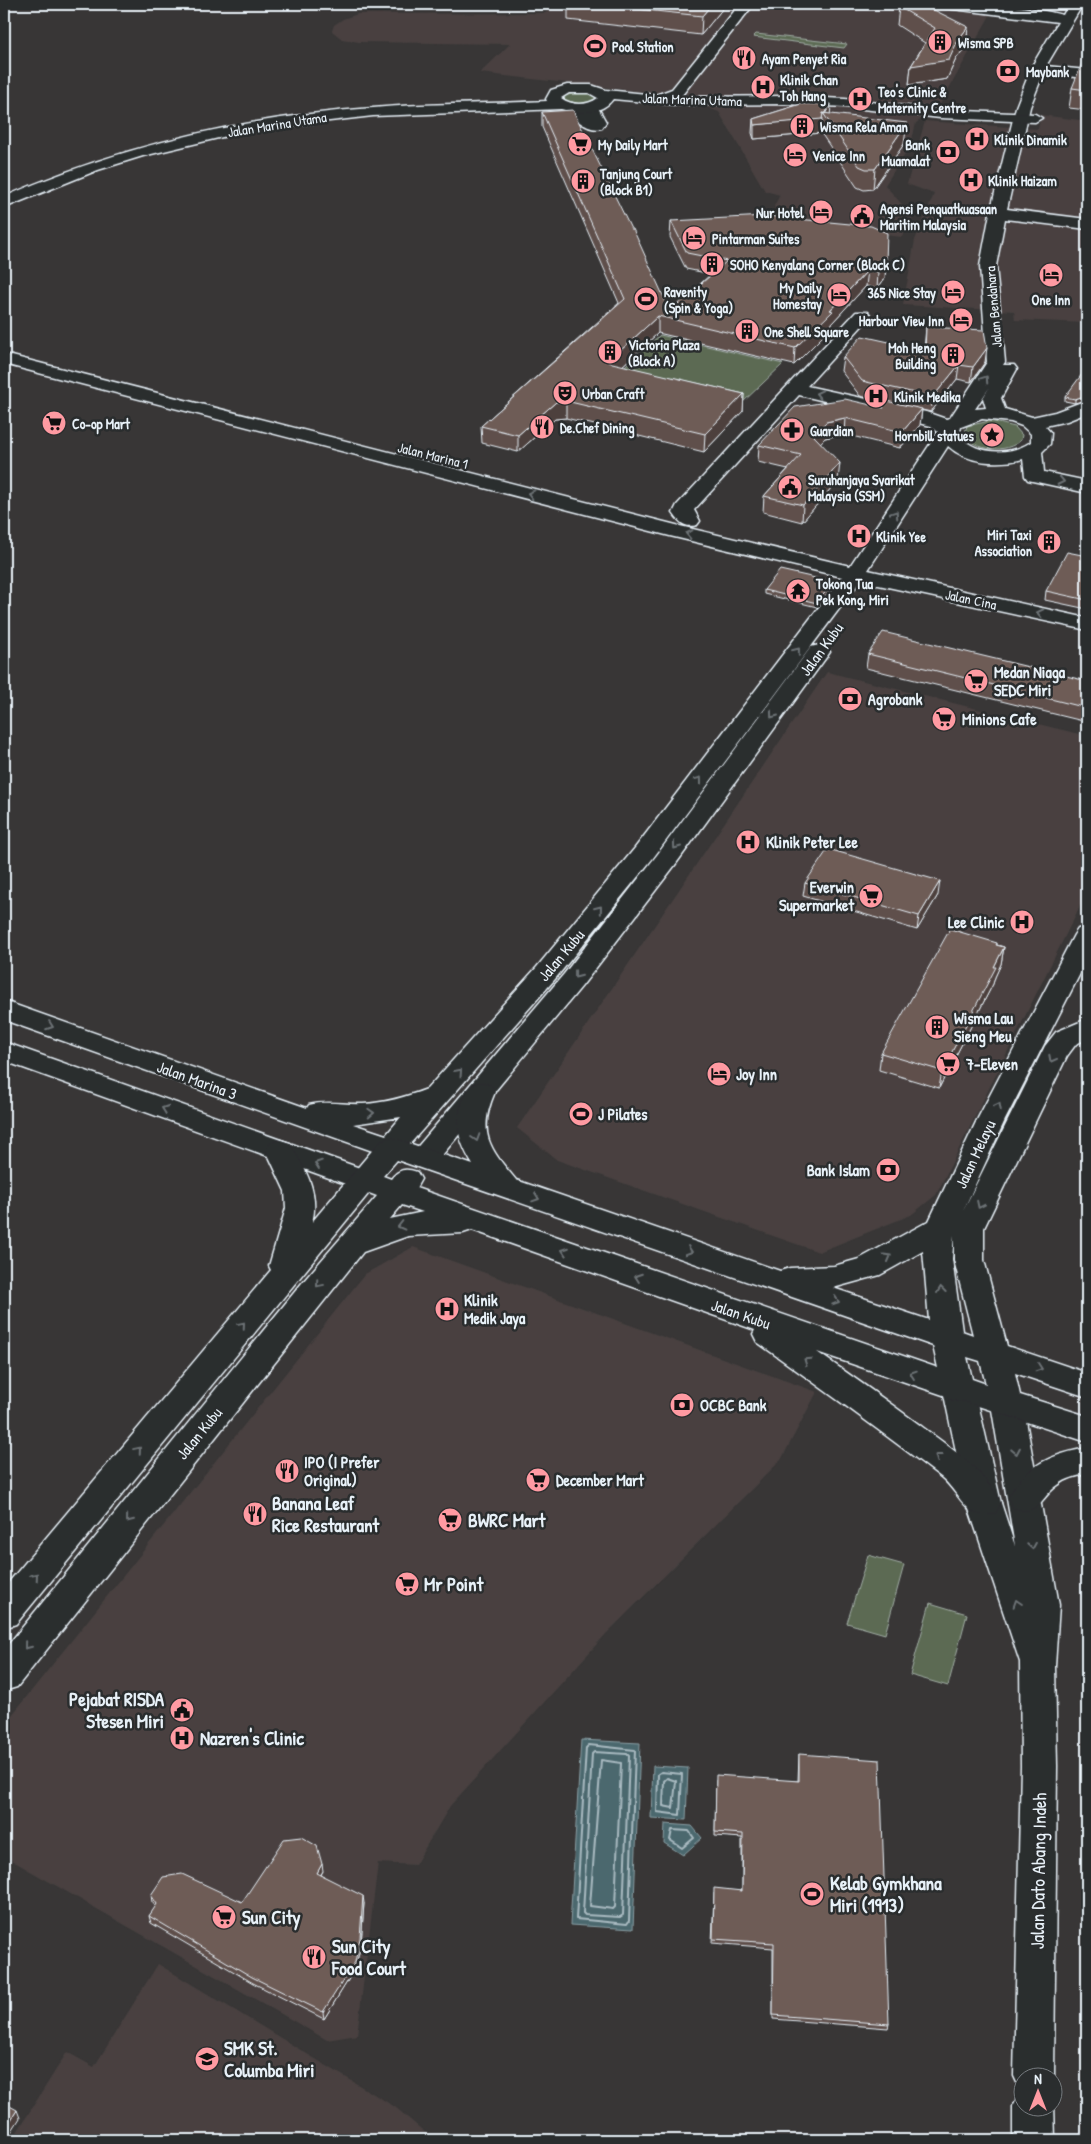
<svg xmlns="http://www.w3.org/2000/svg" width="1091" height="2144" font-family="'Patrick Hand',sans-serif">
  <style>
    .built { fill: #484140 }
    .green { fill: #5b6a53; stroke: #a2aea6 }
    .water { fill: #4b686e; stroke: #8a9fa5 }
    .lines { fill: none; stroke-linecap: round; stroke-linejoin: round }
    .shore { stroke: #a9bac1; stroke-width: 2 }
    .minor-casing { stroke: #e8f1f8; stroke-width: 3 }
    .major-casing { stroke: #e8f1f8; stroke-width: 3 }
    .minor { fill: #2a2d2e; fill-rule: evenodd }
    .major { fill: #2a2d2e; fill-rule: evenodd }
    .wall { fill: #5f4f4b; stroke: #e8f1f8 }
    .shaded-wall { fill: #4d403d; stroke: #e8f1f8 }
    .building { fill: #6e5c57; stroke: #e8f1f8 }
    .oneway { stroke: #6c7275 }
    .labels { text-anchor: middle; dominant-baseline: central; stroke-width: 5; stroke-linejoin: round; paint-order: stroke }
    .far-poi-label { font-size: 14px; font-weight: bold; fill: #e8f1f8; stroke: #2a2d2e; text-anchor: start }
    .far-street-label { font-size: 14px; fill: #e8f1f8; stroke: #2a2d2e }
    .street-label { font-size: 16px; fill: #e8f1f8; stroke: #2a2d2e }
    .poi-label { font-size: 16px; font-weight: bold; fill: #e8f1f8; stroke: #2a2d2e; text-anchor: start }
    .near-poi-label { font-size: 19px; font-weight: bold; fill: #e8f1f8; stroke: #2a2d2e; text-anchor: start }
    .near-street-label { font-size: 19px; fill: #e8f1f8; stroke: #2a2d2e }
  </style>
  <rect width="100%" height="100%" fill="#383636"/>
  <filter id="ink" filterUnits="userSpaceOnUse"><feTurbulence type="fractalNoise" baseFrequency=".02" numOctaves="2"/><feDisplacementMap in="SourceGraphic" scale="10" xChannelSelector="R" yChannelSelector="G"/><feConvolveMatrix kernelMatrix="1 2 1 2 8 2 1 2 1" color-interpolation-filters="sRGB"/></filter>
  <g filter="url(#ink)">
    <path class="built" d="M558,4H929L993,10L938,108L916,123L911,144L885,185L913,217L902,237L782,224L774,206L780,195L765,191L719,112L693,102L652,93L480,73L510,44L359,42L342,39L332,31L334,25L343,19L358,14L545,13Z
      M1041,115L1087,121V323L1015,320L1014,311L903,305L915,240L934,194L907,184L925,121L1038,129Z
      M827,672L1087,736V892L936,1195L911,1215L819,1252L557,1160L517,1128Z
      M413,1247L817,1392L781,1460L606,1634L450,1806L415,1865L378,1863L357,2035L327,2040L4,1856V1725L365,1274Z
      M158,1964L395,2107L434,2140H12L67,2052L94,2067Z"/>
    <path class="green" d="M756,34L847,44L844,48L753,37Z
      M578,92L589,93L599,98C589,106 575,107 564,100L565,96Z
      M660,335L783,364L742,403L617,373Z
      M990,421L1015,427L1022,435L1021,440C1007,454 975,451 964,435L967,426Z
      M868,1555L904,1565L885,1634L847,1623Z
      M930,1603L967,1614L948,1686L910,1675Z"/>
    <path class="water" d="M581,1740L640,1743L633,1929L570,1925Z
      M653,1766L688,1768L686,1820L651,1818Z
      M665,1824L692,1826L702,1838L683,1855L664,1843Z"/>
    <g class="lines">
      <path class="shore" d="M589,1745L635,1750L629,1921L627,1924L576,1919L586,1748Z
        M594,1752L627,1754L629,1756L623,1915L620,1917L585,1915L583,1913L592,1754Z
        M601,1760L621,1763L615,1907L613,1909L590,1906Z
        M661,1772L682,1774L680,1815L657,1812L658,1774Z
        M667,1778L676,1781L673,1808L663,1806L664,1781Z
        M672,1830L689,1831L694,1838L682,1848L670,1840Z"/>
      <defs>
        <path id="minor" d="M740,4H754L682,95L658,103L653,102L651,99L653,96L672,89Z
          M938,4C978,1 1024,5 1063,15L1069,4H1083L1046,66L1087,70V78L1043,74L1030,107L1007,209L1087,219V229L1005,219L996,266L1005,362L1003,365H1014L1017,369L1001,398L1005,409L1032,417L1055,412L1087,400V413L1067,421L1045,426L1051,433L1050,444L1042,452L1044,472L1087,481V493L1028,480L1025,476L1023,459C999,465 967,464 948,446L868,570L1087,618V630L860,581L653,858L555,979L401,1154L391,1157L381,1154L4,1020V1001L307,1108L309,1105C326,1100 345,1105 363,1104C385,1103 406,1097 427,1089L537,967L635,848L842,577L670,536L4,364V354L680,526L850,566L938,432L931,426L799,395L694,510L700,521L697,525C685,528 680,523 673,513L677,505L856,312H868L871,316L807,386L926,412L946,419L950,418L987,362L980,266L990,213L1016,107L1032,66L1058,22L945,8ZM989,388L983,398L986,408L975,409ZM982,419L1011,422L1022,426L1031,434V442C1010,456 975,455 959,435L961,427ZM401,1117L386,1135L353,1124Z
          M572,103L585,109L586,104H596L606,122L602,128C589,132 572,118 565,107Z
          M819,645L827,647L830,652L675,865L582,986L434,1165L424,1168L414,1165L410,1158L414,1151L564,974L657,855L811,647Z
          M4,1042L374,1173L378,1180L374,1187L364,1190L354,1187L4,1061Z
          M959,1378L970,1381L975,1390L1001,1503L1015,1546L991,1404L996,1395L1007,1391L1018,1395L1023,1404L1059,1605L1055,1666L1057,1766L1054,2076V2078L1024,2076V2106H1054V2103L1055,2140H1013V2106L1021,2091L1014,2076L1021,1766L1020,1662L967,1503L943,1390L948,1381Z"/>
        <path id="major" d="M567,85H591L606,90L677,97L785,96L845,99L940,110L1035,114L1042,118L1035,122L940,118L845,107L785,104L677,105L613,99C601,115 578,114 561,109L373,116L278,127L231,135L143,156L98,170L4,208V197C122,145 245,117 373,108C431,103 489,104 547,101L546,99L551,90ZM569,93H589L598,98C587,106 572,106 561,98Z
          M1087,927V960L1005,1120L963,1211L1045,1046L1056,1032L1087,1019V1039L1076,1044L1067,1056L984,1228V1260L1007,1346L1087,1373V1397L1015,1373L1020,1395L1087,1416V1442L963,1401L959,1402L948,1399L946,1396L817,1352C852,1376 887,1401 921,1426C950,1448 984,1469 1001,1503L996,1513C966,1523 961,1493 941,1477C881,1431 819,1386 757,1342L753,1334L755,1330L472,1230L463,1233L408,1236L363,1252L17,1687L4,1691V1650L302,1283L377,1196L369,1193L16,1624L4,1628V1588L271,1270L269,1266L286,1208L285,1191L266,1150L270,1143L280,1140L290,1143C305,1169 320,1192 312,1222L381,1140L391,1137L473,1165C455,1135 452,1116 471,1085L481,1082L491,1085L495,1092C477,1133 489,1148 516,1180L780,1271L790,1268L834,1266L859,1259L929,1221L977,1120L1074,935L1078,929ZM397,1160L933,1346L938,1368L416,1188L421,1179L417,1172C405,1168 399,1169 391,1179L383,1176ZM402,1205L423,1212L390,1219ZM954,1235V1260L973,1335L962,1331L952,1259ZM923,1251L929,1320L833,1288L880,1275ZM967,1357L980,1361L986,1384L972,1379Z
          M1087,1448V1474C1076,1476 1067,1478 1058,1485C1039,1498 1040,1517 1013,1508L1008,1498C1025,1465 1053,1454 1087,1448Z"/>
      </defs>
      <use href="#minor" class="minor-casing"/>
      <use href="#major" class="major-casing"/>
      <use href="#minor" class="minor"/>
      <use href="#major" class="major"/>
    </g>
    <path class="wall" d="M568,4H724V7L701,35L568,20Z
      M899,7L968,27L966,46L956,59L947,79L909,85L911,66L925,43L897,25Z
      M1087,63V110L1069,108L1072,88Z
      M801,104L830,114L904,144L873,189L864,190L857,187L821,133V132V133L754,139L752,133L753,119Z
      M542,112L670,311L711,274L686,269L670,237L671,221L886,262L885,278L877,289L866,286L832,323L831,328L794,365L658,333L622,366L744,394L743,411L704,452L566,418L555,419L518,452L482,443L481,426L619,303L542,127Z
      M926,327L985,362L971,382L957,379L931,412L922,410L920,425L900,448L844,434L825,438L820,443L838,480L802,522L763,512L764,496L788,469L758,462L759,445L876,406L877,400L860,396L841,371L843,357L924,350Z
      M1087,370L1075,403L1065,401V397Z
      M1087,556V609L1045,600L1046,591Z
      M833,582V586L817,607L764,594V590Z
      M868,654L1087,681V722L866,668Z
      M805,883L938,895L917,930L803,896Z
      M997,943V945L1004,947L1001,964L995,977L993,984L939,1088L879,1070L881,1053Z
      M799,1754L889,2024L888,2028L773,2019V1948L712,1943L714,1893L742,1891V1838L715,1836L716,1780L798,1781Z
      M323,1871L321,1875L364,1903L361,1944L355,1969L324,2019L253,1983L151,1923L149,1916L156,1907L152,1902L151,1895L242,1902Z"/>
    <path class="shaded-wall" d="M712,4H724V7L701,35L702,16Z
      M968,27L966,46L956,59L947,79L909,85L911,66L958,40Z
      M831,104L830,118L824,115Z
      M823,118L821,133L754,139V125Z
      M907,123L904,144L873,189L875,169Z
      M886,262L885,278L877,289L878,272Z
      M868,270L866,286L832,323L831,328L794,365L795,348Z
      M658,316V333L608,379V362Z
      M987,348L985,362L971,382L973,367Z
      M959,365L957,379L931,412L933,397Z
      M744,394L743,411L704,452L705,434Z
      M1087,395V399L1075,403V399Z
      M566,401V418L555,419L518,452V435L556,402Z
      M922,409L920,425L900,448L902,432Z
      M845,418L844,434L825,438L812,452L814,436L826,422Z
      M840,463L838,480L802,522L803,505Z
      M833,582V586L817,607V603Z
      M940,881L938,895L917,930L919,916Z
      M1004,947L1001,964L995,977L993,984L939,1088L942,1071Z
      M322,1864L323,1871L318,1879L317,1873Z
      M363,1896L364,1903L361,1944L355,1969L324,2019L323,2012Z
      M17,2110L20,2118L6,2140H4V2131Z"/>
    <path class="building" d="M589,4H712L702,16Z
      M899,7L934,10L968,27L958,40L949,60L911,66L935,28Z
      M1082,63H1087V90L1072,88Z
      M801,104H831L825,114L823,113L822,119L754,125L753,119Z
      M573,110L631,229H633L670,311L727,261L687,253L671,221L766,216L871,226L887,233L886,262L878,272L868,270L830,310L833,311L795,348L658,316L608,362L744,394L705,434L566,401L556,402L518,435L481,426L625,299L542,112Z
      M823,113L907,123L875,169H866L859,166Z
      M926,327L984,330L987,348L973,367L959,365L933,397L862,381L843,357L862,336L925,350Z
      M1085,370H1087V395L1075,399L1065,397Z
      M845,399L884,408L877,399L922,409L902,432L845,418L826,422L814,436L840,463L803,505L764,496L801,455L759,445L795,407Z
      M1067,552L1087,556V600L1046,591Z
      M780,570L833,582L817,603L764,590Z
      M883,632L1087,681V708L868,654Z
      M828,849L940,881L919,916L805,883Z
      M950,929L997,943L996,945L1004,947L994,967H996L942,1071L881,1053Z
      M799,1754L880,1760L889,2024L773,2015L774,1943L713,1939L714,1888L742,1891L743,1834L715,1832L716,1775L799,1781Z
      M301,1837L317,1846L322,1864L317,1873L363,1896L360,1938L355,1962L323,2012L252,1977L149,1916L157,1904L151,1895L163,1877L182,1874L242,1902L284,1839Z
      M4,2103L17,2110L4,2131Z"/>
    <defs><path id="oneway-chevron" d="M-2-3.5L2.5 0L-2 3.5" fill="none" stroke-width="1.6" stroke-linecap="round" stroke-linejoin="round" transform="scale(1.25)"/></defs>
    <g class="oneway">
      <use href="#oneway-chevron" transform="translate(985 379) rotate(-56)"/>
      <use href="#oneway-chevron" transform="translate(819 394) rotate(-168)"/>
      <use href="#oneway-chevron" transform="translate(1061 481) rotate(12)"/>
      <use href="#oneway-chevron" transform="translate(531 494) rotate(-166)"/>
      <use href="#oneway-chevron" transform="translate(895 514) rotate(-56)"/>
      <use href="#oneway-chevron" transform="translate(689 534) rotate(-167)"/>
      <use href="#oneway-chevron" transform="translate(1040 613) rotate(-168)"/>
      <use href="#oneway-chevron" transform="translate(797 651) rotate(-51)"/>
      <use href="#oneway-chevron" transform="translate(773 715) rotate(126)"/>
      <use href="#oneway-chevron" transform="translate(699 780) rotate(-53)"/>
      <use href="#oneway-chevron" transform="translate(676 846) rotate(126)"/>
      <use href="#oneway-chevron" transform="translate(599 909) rotate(-51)"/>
      <use href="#oneway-chevron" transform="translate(577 975) rotate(128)"/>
      <use href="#oneway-chevron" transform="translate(50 1026) rotate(20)"/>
      <use href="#oneway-chevron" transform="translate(1052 1059) rotate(118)"/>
      <use href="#oneway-chevron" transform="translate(459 1072) rotate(-48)"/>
      <use href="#oneway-chevron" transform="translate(998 1106) rotate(-63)"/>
      <use href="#oneway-chevron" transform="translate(165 1109) rotate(-160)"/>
      <use href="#oneway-chevron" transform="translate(371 1113) rotate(-3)"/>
      <use href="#oneway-chevron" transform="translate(476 1138) rotate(72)"/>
      <use href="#oneway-chevron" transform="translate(318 1164) rotate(-161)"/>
      <use href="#oneway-chevron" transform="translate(536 1198) rotate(19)"/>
      <use href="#oneway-chevron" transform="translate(980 1205) rotate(116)"/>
      <use href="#oneway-chevron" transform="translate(401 1226) rotate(166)"/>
      <use href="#oneway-chevron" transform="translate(565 1251) rotate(-160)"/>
      <use href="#oneway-chevron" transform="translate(689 1251) rotate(19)"/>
      <use href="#oneway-chevron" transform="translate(888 1257) rotate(-29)"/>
      <use href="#oneway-chevron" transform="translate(638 1277) rotate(-160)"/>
      <use href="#oneway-chevron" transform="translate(319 1284) rotate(130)"/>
      <use href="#oneway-chevron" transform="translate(941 1290) rotate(-97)"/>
      <use href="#oneway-chevron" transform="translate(836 1301) rotate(18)"/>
      <use href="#oneway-chevron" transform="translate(242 1325) rotate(-50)"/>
      <use href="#oneway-chevron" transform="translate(807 1361) rotate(-145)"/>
      <use href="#oneway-chevron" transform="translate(1039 1368) rotate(19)"/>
      <use href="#oneway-chevron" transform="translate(913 1374) rotate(-161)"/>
      <use href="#oneway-chevron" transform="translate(138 1450) rotate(-50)"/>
      <use href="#oneway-chevron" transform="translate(1016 1451) rotate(79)"/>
      <use href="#oneway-chevron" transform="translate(938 1457) rotate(-143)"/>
      <use href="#oneway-chevron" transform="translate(129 1519) rotate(129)"/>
      <use href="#oneway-chevron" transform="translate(1032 1546) rotate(81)"/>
      <use href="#oneway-chevron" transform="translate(35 1576) rotate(-50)"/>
      <use href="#oneway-chevron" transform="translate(1017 1603) rotate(-108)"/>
      <use href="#oneway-chevron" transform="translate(27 1646) rotate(129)"/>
    </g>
  </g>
  <defs>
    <symbol id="building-disc" viewBox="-11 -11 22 22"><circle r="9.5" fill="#ff9aa2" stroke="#2a2d2e"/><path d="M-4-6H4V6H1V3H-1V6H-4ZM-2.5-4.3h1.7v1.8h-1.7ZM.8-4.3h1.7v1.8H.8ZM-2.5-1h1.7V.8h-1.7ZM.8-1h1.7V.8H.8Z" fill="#111"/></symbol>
    <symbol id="stadium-disc" viewBox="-11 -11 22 22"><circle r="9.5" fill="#ff9aa2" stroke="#2a2d2e"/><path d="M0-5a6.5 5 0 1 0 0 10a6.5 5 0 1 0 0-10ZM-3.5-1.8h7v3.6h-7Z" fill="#111"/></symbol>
    <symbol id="restaurant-disc" viewBox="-11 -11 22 22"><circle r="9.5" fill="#ff9aa2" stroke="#2a2d2e"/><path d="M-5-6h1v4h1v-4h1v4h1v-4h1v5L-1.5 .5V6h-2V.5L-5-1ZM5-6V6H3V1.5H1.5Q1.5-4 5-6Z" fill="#111"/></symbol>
    <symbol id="bank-disc" viewBox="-11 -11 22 22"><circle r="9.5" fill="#ff9aa2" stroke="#2a2d2e"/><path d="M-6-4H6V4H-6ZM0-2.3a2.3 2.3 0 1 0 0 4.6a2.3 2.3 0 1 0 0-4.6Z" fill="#111"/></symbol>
    <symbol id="hospital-disc" viewBox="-11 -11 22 22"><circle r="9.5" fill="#ff9aa2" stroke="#2a2d2e"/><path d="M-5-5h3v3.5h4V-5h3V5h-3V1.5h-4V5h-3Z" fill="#111"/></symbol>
    <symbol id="supermarket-disc" viewBox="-11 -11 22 22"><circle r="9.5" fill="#ff9aa2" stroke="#2a2d2e"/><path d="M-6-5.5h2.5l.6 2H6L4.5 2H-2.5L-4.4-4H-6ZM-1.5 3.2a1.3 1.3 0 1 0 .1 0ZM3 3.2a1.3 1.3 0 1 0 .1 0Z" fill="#111"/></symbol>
    <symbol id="hotel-disc" viewBox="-11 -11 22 22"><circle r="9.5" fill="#ff9aa2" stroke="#2a2d2e"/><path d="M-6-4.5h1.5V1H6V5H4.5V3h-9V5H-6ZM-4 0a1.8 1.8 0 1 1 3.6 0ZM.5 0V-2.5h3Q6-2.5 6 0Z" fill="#111"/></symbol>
    <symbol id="civic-disc" viewBox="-11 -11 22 22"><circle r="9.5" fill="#ff9aa2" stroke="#2a2d2e"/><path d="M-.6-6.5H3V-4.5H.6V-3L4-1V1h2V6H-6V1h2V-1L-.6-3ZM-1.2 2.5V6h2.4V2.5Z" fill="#111"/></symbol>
    <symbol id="theatre-disc" viewBox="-11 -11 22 22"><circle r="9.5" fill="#ff9aa2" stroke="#2a2d2e"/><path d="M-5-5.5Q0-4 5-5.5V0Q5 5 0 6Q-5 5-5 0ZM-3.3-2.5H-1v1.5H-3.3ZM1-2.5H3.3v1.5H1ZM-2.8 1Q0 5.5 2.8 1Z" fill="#111"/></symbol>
    <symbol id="pharmacy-disc" viewBox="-11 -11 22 22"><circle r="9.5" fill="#ff9aa2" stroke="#2a2d2e"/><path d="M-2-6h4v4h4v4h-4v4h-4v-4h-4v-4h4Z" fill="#111"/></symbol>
    <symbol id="sight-disc" viewBox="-11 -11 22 22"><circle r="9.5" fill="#ff9aa2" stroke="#2a2d2e"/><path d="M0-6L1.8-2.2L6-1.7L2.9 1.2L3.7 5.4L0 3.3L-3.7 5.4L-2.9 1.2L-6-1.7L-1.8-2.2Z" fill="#111"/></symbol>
    <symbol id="temple-disc" viewBox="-11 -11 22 22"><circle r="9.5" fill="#ff9aa2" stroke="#2a2d2e"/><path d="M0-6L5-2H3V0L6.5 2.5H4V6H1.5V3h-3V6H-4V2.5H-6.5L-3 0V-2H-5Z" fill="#111"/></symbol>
    <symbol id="school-disc" viewBox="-11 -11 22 22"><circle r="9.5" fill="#ff9aa2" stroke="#2a2d2e"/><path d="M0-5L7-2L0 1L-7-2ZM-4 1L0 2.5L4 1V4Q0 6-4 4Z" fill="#111"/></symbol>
  </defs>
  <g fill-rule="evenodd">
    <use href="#building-disc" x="926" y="28" width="28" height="28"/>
    <use href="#stadium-disc" x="581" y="32" width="28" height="28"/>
    <use href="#restaurant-disc" x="730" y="44" width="28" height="28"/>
    <use href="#bank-disc" x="994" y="57" width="28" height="28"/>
    <use href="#hospital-disc" x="749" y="73" width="28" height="28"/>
    <use href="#hospital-disc" x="846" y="85" width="28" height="28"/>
    <use href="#building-disc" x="788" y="112" width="28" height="28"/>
    <use href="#hospital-disc" x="963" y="125" width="28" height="28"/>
    <use href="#supermarket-disc" x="566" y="130" width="28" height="28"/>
    <use href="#bank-disc" x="934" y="138" width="28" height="28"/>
    <use href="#hotel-disc" x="781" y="141" width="28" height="28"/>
    <use href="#hospital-disc" x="957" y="166" width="28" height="28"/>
    <use href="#building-disc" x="569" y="167" width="28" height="28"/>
    <use href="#hotel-disc" x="807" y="198" width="28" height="28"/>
    <use href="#civic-disc" x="848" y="202" width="28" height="28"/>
    <use href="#hotel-disc" x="680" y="224" width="28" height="28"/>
    <use href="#building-disc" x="698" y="250" width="28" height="28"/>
    <use href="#hotel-disc" x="1037" y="261" width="28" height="28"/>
    <use href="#hotel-disc" x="939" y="278" width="28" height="28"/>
    <use href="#hotel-disc" x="825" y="281" width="28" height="28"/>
    <use href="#stadium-disc" x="632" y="285" width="28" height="28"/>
    <use href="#hotel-disc" x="947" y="306" width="28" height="28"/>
    <use href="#building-disc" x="733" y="317" width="28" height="28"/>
    <use href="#building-disc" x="596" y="338" width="28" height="28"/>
    <use href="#building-disc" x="939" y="341" width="28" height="28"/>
    <use href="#theatre-disc" x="551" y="379" width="28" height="28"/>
    <use href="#hospital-disc" x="862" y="382" width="28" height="28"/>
    <use href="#supermarket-disc" x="40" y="409" width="28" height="28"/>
    <use href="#restaurant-disc" x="528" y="413" width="28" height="28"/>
    <use href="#pharmacy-disc" x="778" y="416" width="28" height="28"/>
    <use href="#sight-disc" x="978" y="421" width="28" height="28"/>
    <use href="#civic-disc" x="776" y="473" width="28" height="28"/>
    <use href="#hospital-disc" x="845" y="522" width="28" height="28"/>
    <use href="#building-disc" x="1035" y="528" width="28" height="28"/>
    <use href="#temple-disc" x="784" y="577" width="28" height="28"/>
    <use href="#supermarket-disc" x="962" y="667" width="28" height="28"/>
    <use href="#bank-disc" x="836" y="685" width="28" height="28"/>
    <use href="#supermarket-disc" x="930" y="705" width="28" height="28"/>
    <use href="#hospital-disc" x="734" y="828" width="28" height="28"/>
    <use href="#supermarket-disc" x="857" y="882" width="28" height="28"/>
    <use href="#hospital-disc" x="1008" y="908" width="28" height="28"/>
    <use href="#building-disc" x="923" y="1013" width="28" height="28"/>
    <use href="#supermarket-disc" x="934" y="1050" width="28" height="28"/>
    <use href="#hotel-disc" x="705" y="1060" width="28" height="28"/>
    <use href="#stadium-disc" x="567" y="1100" width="28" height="28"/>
    <use href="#bank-disc" x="874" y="1156" width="28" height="28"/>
    <use href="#hospital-disc" x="433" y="1295" width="28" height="28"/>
    <use href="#bank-disc" x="668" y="1391" width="28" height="28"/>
    <use href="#restaurant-disc" x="273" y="1457" width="28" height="28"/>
    <use href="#supermarket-disc" x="524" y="1466" width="28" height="28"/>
    <use href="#restaurant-disc" x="241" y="1500" width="28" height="28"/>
    <use href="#supermarket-disc" x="436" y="1506" width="28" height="28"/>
    <use href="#supermarket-disc" x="393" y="1570" width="28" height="28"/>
    <use href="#civic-disc" x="168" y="1696" width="28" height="28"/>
    <use href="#hospital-disc" x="168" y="1724" width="28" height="28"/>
    <use href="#stadium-disc" x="798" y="1880" width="28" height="28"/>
    <use href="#supermarket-disc" x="210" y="1903" width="28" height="28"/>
    <use href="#restaurant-disc" x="300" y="1943" width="28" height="28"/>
    <use href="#school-disc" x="193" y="2045" width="28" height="28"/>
  </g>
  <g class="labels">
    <g class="far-poi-label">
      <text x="958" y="42">Wisma SPB</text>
      <text x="612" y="46">Pool Station</text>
      <text x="762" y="58">Ayam Penyet Ria</text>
      <text x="1026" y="71">Maybank</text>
      <text x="780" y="79">Klinik Chan<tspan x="780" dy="16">Toh Hang</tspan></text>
      <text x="878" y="91">Teo's Clinic &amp;<tspan x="878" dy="16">Maternity Centre</tspan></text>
      <text x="820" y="126">Wisma Rela Aman</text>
      <text x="994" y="139">Klinik Dinamik</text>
      <text x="598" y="144">My Daily Mart</text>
      <text x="930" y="144" text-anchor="end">Bank<tspan x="930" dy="16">Muamalat</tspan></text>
      <text x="812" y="155">Venice Inn</text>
      <text x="600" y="173">Tanjung Court<tspan x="600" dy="16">(Block B1)</tspan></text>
      <text x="988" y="180">Klinik Haizam</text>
      <text x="880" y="208">Agensi Penguatkuasaan<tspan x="880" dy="16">Maritim Malaysia</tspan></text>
      <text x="804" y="212" text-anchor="end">Nur Hotel</text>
      <text x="712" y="238">Pintarman Suites</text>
      <text x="730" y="264">SOHO Kenyalang Corner (Block C)</text>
      <text x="822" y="287" text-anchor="end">My Daily<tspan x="822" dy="16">Homestay</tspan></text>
      <text x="664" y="291">Ravenity<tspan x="664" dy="16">(Spin &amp; Yoga)</tspan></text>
      <text x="936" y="292" text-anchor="end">365 Nice Stay</text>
      <text x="1051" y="299" text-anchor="middle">One Inn</text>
      <text x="944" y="320" text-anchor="end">Harbour View Inn</text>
      <text x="764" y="331">One Shell Square</text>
      <text x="628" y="344">Victoria Plaza<tspan x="628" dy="16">(Block A)</tspan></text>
      <text x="936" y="347" text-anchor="end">Moh Heng<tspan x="936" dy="16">Building</tspan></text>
      <text x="582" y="393">Urban Craft</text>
      <text x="894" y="396">Klinik Medika</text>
      <text x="72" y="423">Co-op Mart</text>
      <text x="560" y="427">De.Chef Dining</text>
      <text x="810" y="430">Guardian</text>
      <text x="974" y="435" text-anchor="end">Hornbill statues</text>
      <text x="808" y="479">Suruhanjaya Syarikat<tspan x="808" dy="16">Malaysia (SSM)</tspan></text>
      <text x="1032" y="534" text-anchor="end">Miri Taxi<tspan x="1032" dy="16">Association</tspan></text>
      <text x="876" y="536">Klinik Yee</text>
      <text x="816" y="583">Tokong Tua<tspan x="816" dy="16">Pek Kong, Miri</tspan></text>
    </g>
    <g class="far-street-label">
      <text transform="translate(692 99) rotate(2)">Jalan Marina Utama</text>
      <text transform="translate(277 124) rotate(-9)">Jalan Marina Utama</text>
      <text transform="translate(993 307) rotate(-95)">Jalan Bendahara</text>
      <text transform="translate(433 455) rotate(14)">Jalan Marina 1</text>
      <text transform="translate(971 599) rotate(12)">Jalan Cina</text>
    </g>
    <g class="street-label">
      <text transform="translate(821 649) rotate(-54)">Jalan Kubu</text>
      <text transform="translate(561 955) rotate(-50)">Jalan Kubu</text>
      <text transform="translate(197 1080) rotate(20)">Jalan Marina 3</text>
      <text transform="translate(975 1154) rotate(-65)">Jalan Melayu</text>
      <text transform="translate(741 1314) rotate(19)">Jalan Kubu</text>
      <text transform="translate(199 1433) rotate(-51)">Jalan Kubu</text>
    </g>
    <g class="poi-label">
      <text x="994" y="672">Medan Niaga<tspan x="994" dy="18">SEDC Miri</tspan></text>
      <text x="868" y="699">Agrobank</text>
      <text x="962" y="719">Minions Cafe</text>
      <text x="766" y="842">Klinik Peter Lee</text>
      <text x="854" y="887" text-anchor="end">Everwin<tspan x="854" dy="18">Supermarket</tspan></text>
      <text x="1004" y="922" text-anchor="end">Lee Clinic</text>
      <text x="954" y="1018">Wisma Lau<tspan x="954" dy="18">Sieng Meu</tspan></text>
      <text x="966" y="1064">7-Eleven</text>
      <text x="736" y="1074">Joy Inn</text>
      <text x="598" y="1114">J Pilates</text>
      <text x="870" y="1170" text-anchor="end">Bank Islam</text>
      <text x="464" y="1300">Klinik<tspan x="464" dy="18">Medik Jaya</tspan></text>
      <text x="700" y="1405">OCBC Bank</text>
      <text x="304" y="1462">IPO (I Prefer<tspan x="304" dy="18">Original)</tspan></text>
      <text x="556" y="1480">December Mart</text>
    </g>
    <g class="near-poi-label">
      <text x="272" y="1503">Banana Leaf<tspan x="272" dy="22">Rice Restaurant</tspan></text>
      <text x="468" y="1520">BWRC Mart</text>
      <text x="424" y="1584">Mr Point</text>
      <text x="164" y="1699" text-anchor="end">Pejabat RISDA<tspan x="164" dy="22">Stesen Miri</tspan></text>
      <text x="200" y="1738">Nazren's Clinic</text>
      <text x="830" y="1883">Kelab Gymkhana<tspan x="830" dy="22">Miri (1913)</tspan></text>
      <text x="242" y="1917">Sun City</text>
      <text x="332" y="1946">Sun City<tspan x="332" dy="22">Food Court</tspan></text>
      <text x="224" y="2048">SMK St.<tspan x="224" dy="22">Columba Miri</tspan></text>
    </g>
    <g class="near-street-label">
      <text transform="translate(1038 1871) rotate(-89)">Jalan Dato Abang Indeh</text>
    </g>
  </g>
  <rect width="1091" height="2144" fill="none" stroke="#2a2d2e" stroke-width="20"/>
  <rect x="10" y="10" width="1071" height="2124" fill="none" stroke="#e8f1f8" stroke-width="2" filter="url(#ink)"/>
  <g transform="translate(1038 2092)"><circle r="24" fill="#2a2d2e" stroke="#767b7f"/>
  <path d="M0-4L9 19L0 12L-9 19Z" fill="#ff9aa2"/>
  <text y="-8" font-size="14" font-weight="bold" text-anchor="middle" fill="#e8f1f8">N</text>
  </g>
</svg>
